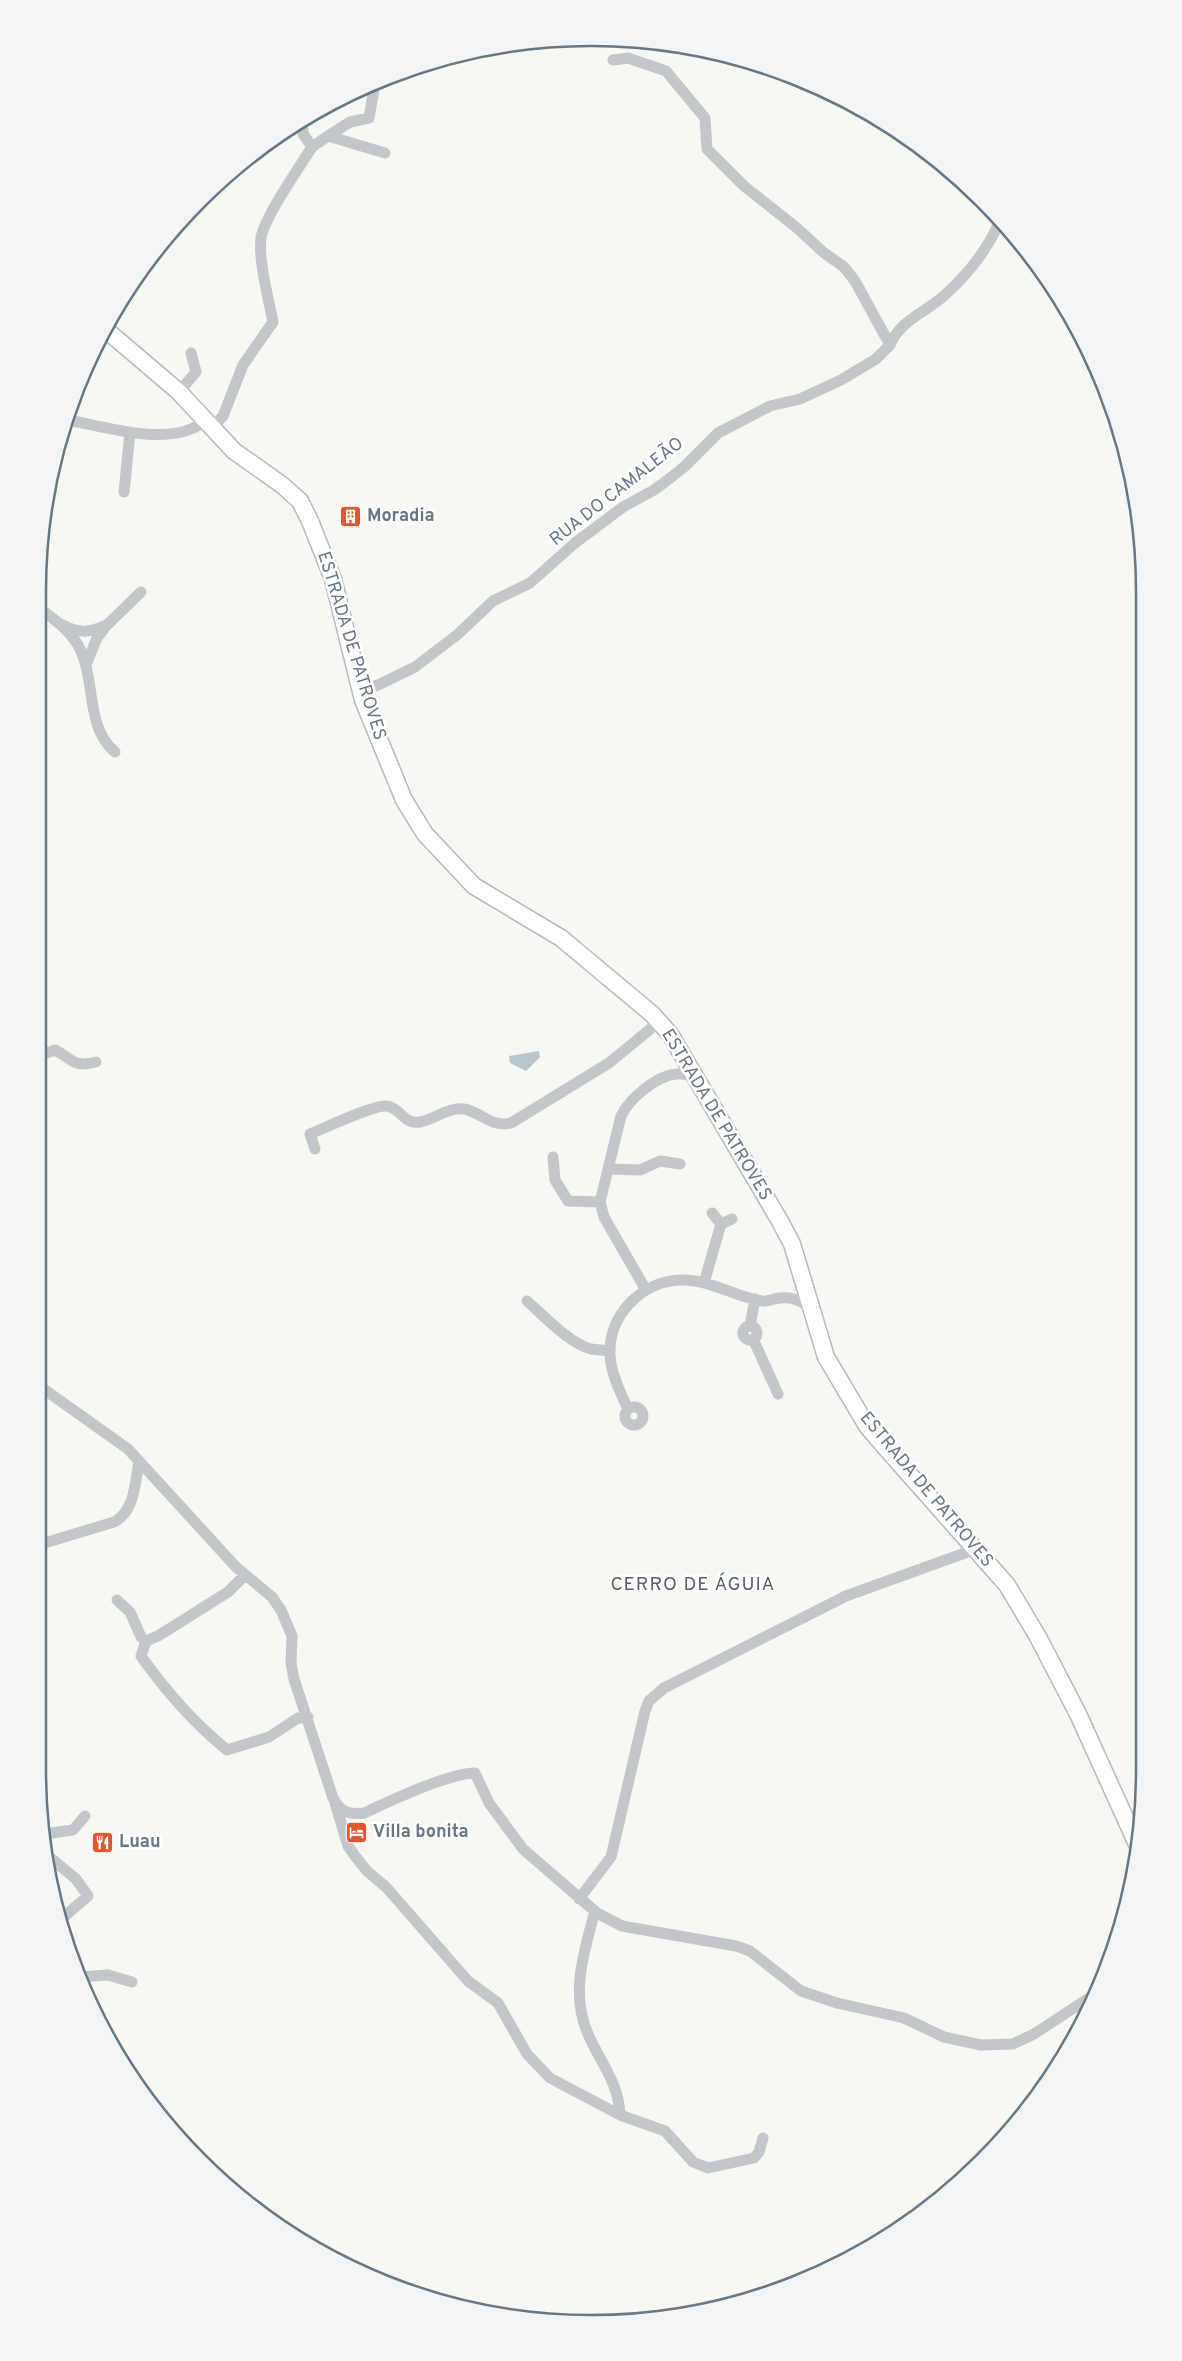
<svg xmlns="http://www.w3.org/2000/svg" width="1182" height="2361" font-family="Overpass,sans-serif">
  <style>
    .water { fill: #bac6ca }
    .lines { fill: none; stroke-linecap: round; stroke-linejoin: round }
    .secondary-casing { stroke: #b5babe; stroke-width: 19 }
    .street { stroke: #c3c7ca; stroke-width: 11 }
    .secondary { stroke: #fff; stroke-width: 16 }
    .labels { text-anchor: middle; dominant-baseline: central; stroke-width: 5; stroke-linejoin: round; paint-order: stroke }
    .street-label { font-size: 18px; fill: #677784; stroke: #fff }
    .poi-label { font-size: 18px; font-weight: bold; fill: #677784; stroke: #fff; text-anchor: start }
    .neighbourhood-label { font-size: 19px; letter-spacing: 1px; fill: #55606a; stroke: #fff }
    .rim { fill: none; stroke: #677784; stroke-width: 2.5 }
  </style>
  <rect width="100%" height="100%" fill="#f7f7f4"/>
  <path class="water" d="M539,1051L540,1057L526,1071L510,1063L509,1056Z"/>
  <g class="lines">
    <defs>
      <path id="secondary" d="M105,329L179,392L234,451L282,485L300,501L310,521L333,579L363,700L404,800L425,834L474,886L561,938L652,1014L670,1034L781,1223L792,1244L826,1357L867,1426L885,1447L1007,1585L1038,1637L1078,1714L1137,1844"/>
    </defs>
    <use href="#secondary" class="secondary-casing"/>
    <path class="street" d="M328,136L350,122L369,118L375,84
      M312,147L328,136L385,153
      M890,345C900,320 927,312 946,294C968,274 987,250 999,223
      M179,392L196,372L191,353
      M67,420C106,426 170,449 205,421
      M212,428L223,416L243,365L273,322C269,301 258,259 261,238C265,216 299,168 312,147L303,134L302,121
      M124,492L130,432
      M39,608C54,619 68,629 78,645C97,679 84,726 115,752
      M63,625C78,633 89,633 104,626
      M86,665L97,638L106,626L141,592
      M358,680L367,686H376L415,667L457,635L493,601L530,583L575,543L623,507L654,490L669,479L684,467L718,433L770,406L800,399L841,380L876,359L890,345L855,281L844,267L823,252L797,228L744,186L707,149L705,118L666,71L628,58L613,60
      M38,1056L55,1050C73,1059 73,1068 96,1062
      M315,1149L310,1134C325,1128 373,1105 386,1106C400,1107 404,1125 420,1122C435,1119 448,1107 464,1109C481,1112 492,1128 511,1123L609,1063L660,1021
      M553,1157L555,1180L568,1201L600,1202
      M608,1169L640,1170L660,1161L680,1164
      M712,1213L721,1224
      M704,1283L721,1224L732,1219
      M646,1290L604,1217L600,1202L621,1116C629,1099 657,1075 677,1074C683,1073 691,1076 697,1077
      M527,1301C544,1316 569,1343 591,1349C597,1350 604,1350 610,1351
      M750,1326L755,1299
      M743 1333a7 7 0 1 1 14 0a7 7 0 1 1-14 0Z
      M753,1339L778,1394
      M38,1385L128,1449L236,1567L272,1597L281,1610L292,1636L291,1663L294,1679L333,1798C340,1812 349,1815 364,1813C390,1801 449,1773 475,1773L489,1803L523,1849L597,1913L622,1926L736,1946L750,1951L801,1991L837,2003L904,2018L944,2037L981,2045L1013,2044L1034,2034L1095,1994
      M625 1416a9 9 0 1 1 18 0a9 9 0 1 1-18 0Z
      M628,1409C620,1392 611,1373 610,1355C608,1315 642,1281 681,1280C709,1279 735,1297 762,1301C766,1302 770,1300 774,1299C789,1296 796,1298 809,1307
      M38,1545L114,1522C135,1511 135,1483 139,1461
      M245,1575L228,1592L158,1636L146,1641L141,1656C165,1690 195,1724 227,1750L269,1737L298,1718L308,1717
      M117,1600L130,1612L141,1637L146,1641
      M335,1803L348,1846L355,1856L367,1871L386,1887L468,1981L498,2003L527,2054L550,2078L620,2115L665,2131L693,2162L708,2168L754,2158L759,2152L763,2138
      M44,1834L73,1830L85,1816
      M46,1854L76,1879L88,1896L60,1920
      M579,1899L611,1857L645,1711L649,1701L664,1688L846,1596L976,1549
      M595,1911C584,1952 570,1993 588,2034C600,2062 619,2083 620,2115
      M80,1977L108,1975L132,1982"/>
    <use href="#secondary" class="secondary"/>
  </g>
  <defs>
    <symbol id="building-square" viewBox="-11 -11 22 22"><rect x="-9" y="-9" width="18" height="18" rx="4" fill="#de572d" stroke="#fff"/><path d="M-4-6H4V6H1V3H-1V6H-4ZM-2.5-4.3h1.7v1.8h-1.7ZM.8-4.3h1.7v1.8H.8ZM-2.5-1h1.7V.8h-1.7ZM.8-1h1.7V.8H.8Z" fill="#fff"/></symbol>
    <symbol id="hotel-square" viewBox="-11 -11 22 22"><rect x="-9" y="-9" width="18" height="18" rx="4" fill="#de572d" stroke="#fff"/><path d="M-6-4.5h1.5V1H6V5H4.5V3h-9V5H-6ZM-4 0a1.8 1.8 0 1 1 3.6 0ZM.5 0V-2.5h3Q6-2.5 6 0Z" fill="#fff"/></symbol>
    <symbol id="restaurant-square" viewBox="-11 -11 22 22"><rect x="-9" y="-9" width="18" height="18" rx="4" fill="#de572d" stroke="#fff"/><path d="M-5-6h1v4h1v-4h1v4h1v-4h1v5L-1.5 .5V6h-2V.5L-5-1ZM5-6V6H3V1.5H1.5Q1.5-4 5-6Z" fill="#fff"/></symbol>
  </defs>
  <g fill-rule="evenodd">
    <use href="#building-square" x="338" y="504" width="25" height="25"/>
    <use href="#hotel-square" x="344" y="1820" width="25" height="25"/>
    <use href="#restaurant-square" x="90" y="1830" width="25" height="25"/>
  </g>
  <g class="labels">
    <g class="street-label">
      <text transform="translate(617 492) rotate(-38)">RUA DO CAMALEÃO</text>
      <text transform="translate(351 646) rotate(73)">ESTRADA DE PATROVES</text>
      <text transform="translate(716 1115) rotate(59)">ESTRADA DE PATROVES</text>
      <text transform="translate(926 1490) rotate(50)">ESTRADA DE PATROVES</text>
    </g>
    <g class="poi-label">
      <text x="367" y="516">Moradia</text>
      <text x="373" y="1832">Villa bonita</text>
      <text x="119" y="1842">Luau</text>
    </g>
    <g class="neighbourhood-label">
      <text x="693" y="1585">CERRO DE ÁGUIA</text>
    </g>
  </g>
  <path d="M0 0H1182V2361H0ZM591 46H591A545 545 0 0 1 1136 591V1770A545 545 0 0 1 591 2315H591A545 545 0 0 1 46 1770V591A545 545 0 0 1 591 46Z" fill="#f3f4f5" fill-rule="evenodd"/>
  <path class="rim" d="M591 46H591A545 545 0 0 1 1136 591V1770A545 545 0 0 1 591 2315H591A545 545 0 0 1 46 1770V591A545 545 0 0 1 591 46Z"/>
</svg>
